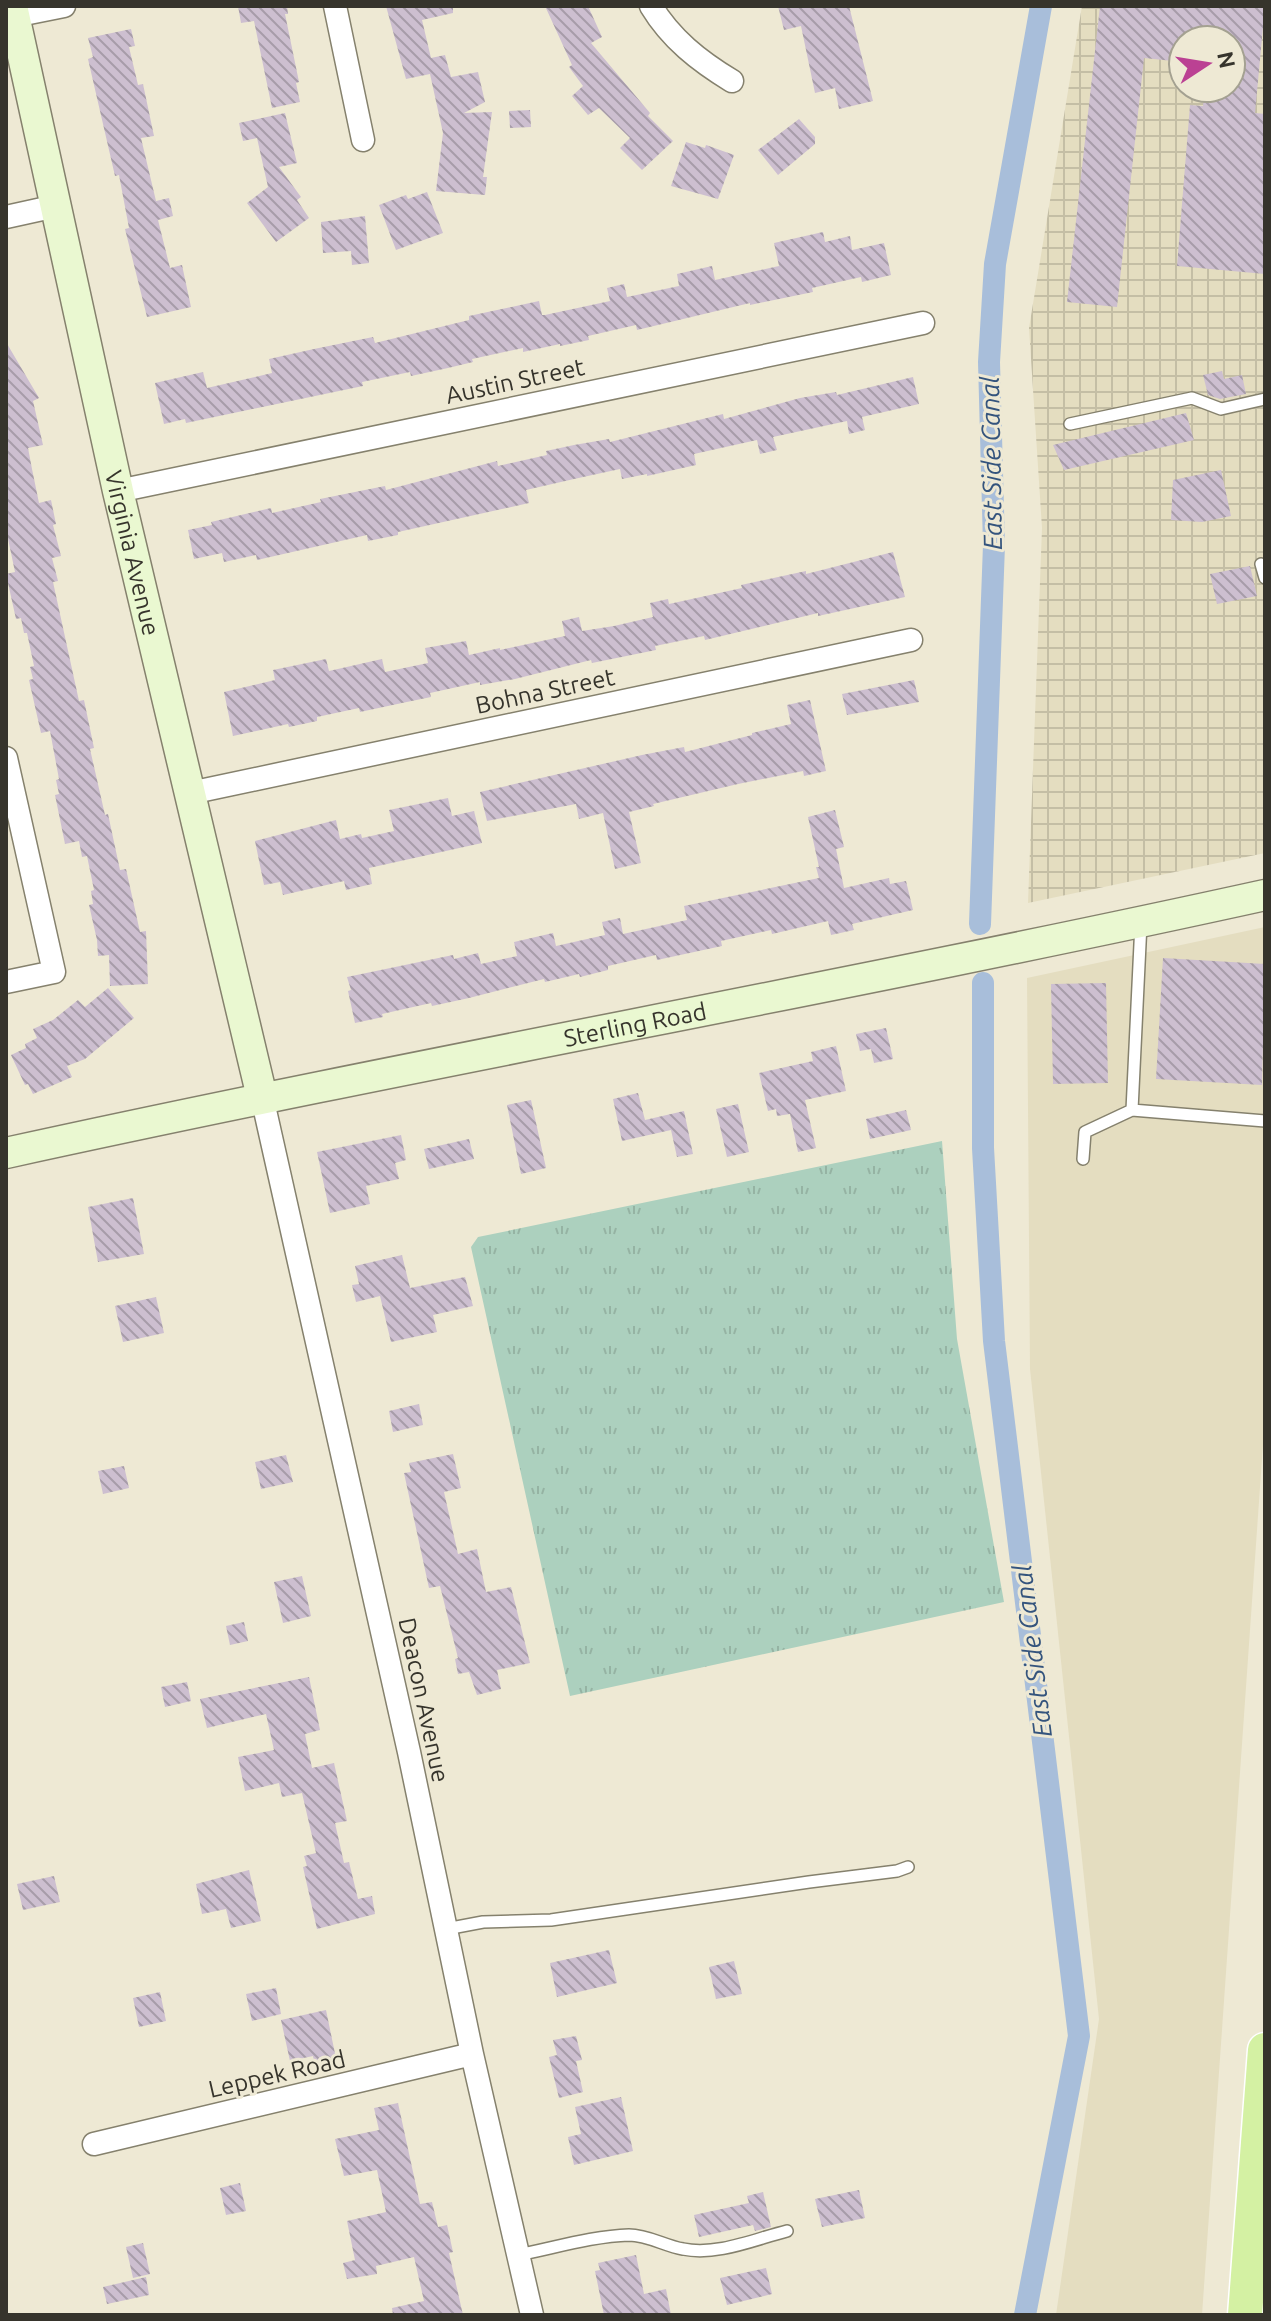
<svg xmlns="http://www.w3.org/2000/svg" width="1271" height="2321" font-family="Ubuntu,sans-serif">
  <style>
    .built { fill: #e4ddc0 }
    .industrial { fill: url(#industrial-grid); fill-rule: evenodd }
    .grass { fill: url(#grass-tufts) }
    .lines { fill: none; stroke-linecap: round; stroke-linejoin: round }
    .canal { stroke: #a8beda; stroke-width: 22 }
    .building { fill: url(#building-back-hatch) }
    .lane-casing { stroke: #85816d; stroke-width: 14 }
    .street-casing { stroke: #85816d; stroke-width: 25 }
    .secondary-casing { stroke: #85816d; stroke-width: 33 }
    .primary-casing { stroke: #fff; stroke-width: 37 }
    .lane { stroke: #fff; stroke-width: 11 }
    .street { stroke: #fff; stroke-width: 22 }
    .secondary { stroke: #eaf8d1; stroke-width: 30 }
    .primary { stroke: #d4f1a3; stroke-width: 34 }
    .labels { text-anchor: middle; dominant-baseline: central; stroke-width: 6; stroke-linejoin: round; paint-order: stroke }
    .street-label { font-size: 24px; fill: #36342c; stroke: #eee9d4 }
    .water-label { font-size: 26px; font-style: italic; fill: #34547d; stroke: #eee9d4 }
  </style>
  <defs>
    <pattern id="industrial-grid" width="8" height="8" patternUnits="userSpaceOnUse" patternTransform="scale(2)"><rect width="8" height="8" fill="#e4ddc0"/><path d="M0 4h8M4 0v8" fill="none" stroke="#c4bea5"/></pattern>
    <pattern id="grass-tufts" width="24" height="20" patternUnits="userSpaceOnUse" patternTransform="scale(2)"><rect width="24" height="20" fill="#acd0be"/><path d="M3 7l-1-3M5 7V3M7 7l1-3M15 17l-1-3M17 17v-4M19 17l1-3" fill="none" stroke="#95b3a3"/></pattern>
    <pattern id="building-back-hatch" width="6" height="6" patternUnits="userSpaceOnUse" patternTransform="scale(2)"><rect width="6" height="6" fill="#cdbfd0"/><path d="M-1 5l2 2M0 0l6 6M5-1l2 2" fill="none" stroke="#a79ca9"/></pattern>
  </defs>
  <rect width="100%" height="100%" fill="#eee9d4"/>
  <path class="built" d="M1265,927V1416L1202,2315H1056L1099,2019L1030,1369L1027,978Z"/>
  <path class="industrial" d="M1082,6H1265V853L1028,903L1042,528L1029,328ZM1183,40H1231V88H1183Z"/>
  <path class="grass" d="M942,1141L957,1339L1004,1602L570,1696L471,1247L478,1237Z"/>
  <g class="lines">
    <path class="canal" d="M980,924L994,545L989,362L995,264L1041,6
      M983,983V1148L994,1341L1079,2036L1025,2315"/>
  </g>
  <path class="building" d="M238,6H287L288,14H285L299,82L296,83L300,102L272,108L254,21L241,23Z
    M386,6H453V13L422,20L431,58L445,55L451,77L478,72L485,102L464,113L492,112L483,177H487L485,195L436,191L443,133L430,74L406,79Z
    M545,6H588L602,37L591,43L650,113L648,116L673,141L642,170L620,148L630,138L599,108L588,115L572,96L583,86L569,67L572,65Z
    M778,6H849L873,101L839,109L835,88L815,93L801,26L784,30Z
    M1100,6H1265L1255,113L1265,114V274L1177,266L1190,105L1203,106L1205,88H1231V40H1183V62L1144,58L1117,307L1067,302Z
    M131,29L135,46L129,47L138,85L143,84L154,136L141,138L156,201L169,198L173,216L158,220L170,268L182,265L191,307L147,317L125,229L129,228L119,175L115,176L88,59L93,57L88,38Z
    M530,110L531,127L510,128L509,111Z
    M285,113L297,163L279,167L301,197L297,200L309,218L276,242L247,203L268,187L257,138L243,141L239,123Z
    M799,119L815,137V144L778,175L758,150Z
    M686,142L705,148L706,145L734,155L718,199L671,186Z
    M427,192L443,233L396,250L379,205L406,195L408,199Z
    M365,216L369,263L352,265L351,251L323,253L321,222Z
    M823,232L825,242L850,236L852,250L884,243L891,275L862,282L861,277L812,288L813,292L750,305V303L637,330L636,325L588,336L589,340L560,346V344L523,352V348L472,359L473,362L448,368L411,376L410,372L362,382L363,386L186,423L185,419L164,424L155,383L203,372L207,388L272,373L269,359L314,349L373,337L375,343L469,320V316L539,301L542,315H545L610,301L607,288L624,284L627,297L679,286L677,274L712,266L715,280L779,266L774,243Z
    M6,342L39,398L33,401L43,445L28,448L32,469L39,503L51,500L56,524L53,525L61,556L52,558L58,581L53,582L79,701L84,700L94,748L90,749L105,815L108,814L120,870L126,869L140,932L146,931L148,984L110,986L109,955L98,956L97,940L89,905L93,904L91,891L94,890L87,856L82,857L79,841L65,844L55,795L59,794L56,780L59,779L50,731L41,733L36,711L29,680L33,679L30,667L34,666L27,633H24L21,618L16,619L6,574L15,572L6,529Z
    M1222,371L1224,379L1242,375L1246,394L1220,399L1208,395L1203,375Z
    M913,377L919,404L862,417L865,430L849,434L847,421L773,437L777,450L760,454L757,440L694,454L696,465L647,476V474L622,479L620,469L574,479L526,490L529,503L398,532V535L368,541L367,535L257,560L256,555L224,562L222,553L194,559L188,530L212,525L211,522L271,508L272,513L321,502L320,499L385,486L386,490L497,461L498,466L547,455L546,451L574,445L609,439L610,442L723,414L724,419L800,398L836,392L837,395Z
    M1186,413L1194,440L1064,470L1053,445Z
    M1221,470L1231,516L1202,522L1171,520L1173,480Z
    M893,552L905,597L818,616V613L705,640L704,636L655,646L656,650L592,663L591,660L515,679L480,685V682L430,693L431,697L402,703L360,712L359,708L317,717V721L289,727L288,724L233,736L224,692L275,680L273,670L326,659L329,671L382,659L385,672L428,663L425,648L466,641L469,655L500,648V650L565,636L562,621L579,617L582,631L614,626L653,617L650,603L668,599L669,604L742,588L741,585L806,571V574Z
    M1250,566L1257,596L1217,604L1210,574Z
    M914,680L919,702L847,715L842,694Z
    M810,700L826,771L804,776L803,771L738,784L653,804L654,806L629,812L641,863L615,869L603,813L579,819L576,804L487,821L480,792L642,755L684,747L685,752L752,735V733L791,724L787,705Z
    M448,798L452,816L474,811L482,843L369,868L372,884L346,890L344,881L283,895L280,882L264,885L255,841L336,820L340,839L361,834L362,838L394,831L389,810Z
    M835,810L844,847L836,849L844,888L889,878L890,884L906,881L913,910L852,924L854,930L831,935L828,921L772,934L771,930L721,941L722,946L657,960L656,955L608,966V970L580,977L579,974L545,982L544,979L469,998L432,1006L431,1003L382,1014L383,1017L355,1023L348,991L351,990L347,977L453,955L454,959L478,953L481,964L517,956L514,942L553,933L556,946L605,935L602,922L620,918L623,934L687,920L684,906L819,878L816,867H819L808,817Z
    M1163,958L1265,964L1262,1085L1156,1079Z
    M1106,983L1108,1083L1053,1084L1051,984Z
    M108,988L134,1018L85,1059L67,1066L72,1077L33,1094L28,1084L25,1085L11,1055L26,1048L25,1044L37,1038L33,1029L53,1020L78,1000L85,1007Z
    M886,1028L893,1059L874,1063L871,1049L860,1051L856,1034Z
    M836,1046L846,1091L805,1100L816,1148L798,1152L790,1114L777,1116L776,1109L768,1111L759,1073L813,1061L811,1052Z
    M638,1093L645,1120L684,1111L693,1154L677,1157L671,1130L622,1141L613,1099Z
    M531,1100L546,1168L521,1174L507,1105Z
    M738,1104L749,1152L727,1157L716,1109Z
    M906,1110L911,1130L870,1139L866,1119Z
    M401,1135L406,1160L395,1163L399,1179L366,1186L370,1204L330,1213L317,1152Z
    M469,1139L474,1159L429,1169L424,1149Z
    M133,1198L144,1254L98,1262L88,1207Z
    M402,1255L410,1288L465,1277L473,1306L433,1315L437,1332L391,1342L380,1296L356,1302L352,1285L359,1284L355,1266Z
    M156,1297L164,1333L123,1342L115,1306Z
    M419,1404L423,1425L393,1432L389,1411Z
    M453,1454L461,1488L444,1492L458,1554L477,1549L486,1592L511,1587L530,1663L497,1670L501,1689L477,1695L469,1672L458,1674L455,1659L458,1658L440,1586L429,1588L404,1473L411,1472L409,1463Z
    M286,1455L293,1482L261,1489L255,1462Z
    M124,1466L129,1488L103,1494L98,1471Z
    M302,1576L311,1616L283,1623L274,1582Z
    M244,1622L248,1641L230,1645L226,1626Z
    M309,1677L320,1730L305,1734L312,1768L334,1763L347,1821L335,1823L344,1863L349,1862L358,1899L372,1896L375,1914L317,1929L303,1867L307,1866L304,1856L316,1853L302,1793L282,1797L279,1783L245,1791L238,1757L274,1750L266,1714L207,1728L200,1699Z
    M187,1682L191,1701L165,1707L161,1687Z
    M249,1870L261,1921L231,1928L226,1909L202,1914L196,1884Z
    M54,1876L60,1902L23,1910L17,1884Z
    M609,1950L617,1983L557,1997L550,1963Z
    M734,1961L742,1994L716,1999L709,1967Z
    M276,1988L281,2014L252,2021L246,1994Z
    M160,1992L166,2021L139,2027L133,1998Z
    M326,2010L338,2068L316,2073L313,2056L290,2061L281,2020Z
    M576,2036L582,2060L576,2061L583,2092L559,2098L549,2057L557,2055L553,2040Z
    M621,2097L633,2151L574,2165L568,2137L581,2134L575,2107Z
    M398,2103L420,2204L432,2202L438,2227L447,2225L453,2252L449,2253L463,2315H393L392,2308L424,2301L414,2257L376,2266L377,2274L347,2279L343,2263L355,2260L347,2221L386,2212L377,2170L344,2176L335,2139L379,2130L374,2108Z
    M240,2183L246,2211L226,2215L220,2188Z
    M859,2190L865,2218L822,2227L815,2199Z
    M763,2192L771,2227L755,2231L753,2225L699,2237L694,2215L749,2203L747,2196Z
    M143,2243L150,2274L133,2278L126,2247Z
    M636,2255L644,2294L666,2289L671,2315H604L595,2271L600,2270L598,2263Z
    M766,2268L772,2294L727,2305L720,2278Z
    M146,2277L149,2295L107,2304L103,2287Z"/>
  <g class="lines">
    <defs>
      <path id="lane" d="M1070,424L1192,398L1221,409L1265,399
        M1261,564L1265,578
        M1132,1110L1141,923
        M1083,1159L1085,1132L1132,1110L1265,1121
        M446,1929L483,1922L551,1920L809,1882L897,1871L908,1867
        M518,2255C554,2248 593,2236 629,2235C648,2235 665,2246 683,2249C717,2256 755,2239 787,2231"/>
      <path id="street" d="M335,6L363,140
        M651,6C671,39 699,61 732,81
        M14,16L64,6
        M6,217L56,206
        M118,491L923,323
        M6,758L54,972L6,982
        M190,793L911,640
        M262,1097L409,1752L472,2054L532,2315
        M94,2144L472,2054"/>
      <g id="secondary">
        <path id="s1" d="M12,6L118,491L262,1097"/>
        <path id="s2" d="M6,1153C425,1061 847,987 1265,895"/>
      </g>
      <path id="primary" d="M1245,2315L1265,2050"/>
    </defs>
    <use href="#lane" class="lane-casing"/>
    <use href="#street" class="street-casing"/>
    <use href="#secondary" class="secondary-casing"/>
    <use href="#primary" class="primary-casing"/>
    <use href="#lane" class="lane"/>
    <use href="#street" class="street"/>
    <use href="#secondary" class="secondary"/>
    <use href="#primary" class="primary"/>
  </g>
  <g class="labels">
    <g class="street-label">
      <text transform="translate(515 381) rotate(-12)">Austin Street</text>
      <text stroke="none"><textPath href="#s1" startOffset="560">Virginia Avenue</textPath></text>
      <text transform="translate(545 691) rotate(-12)">Bohna Street</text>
      <text stroke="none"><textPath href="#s2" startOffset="642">Sterling Road</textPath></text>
      <text transform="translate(424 1700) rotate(78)">Deacon Avenue</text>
      <text transform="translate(277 2074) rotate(-13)">Leppek Road</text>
    </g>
    <g class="water-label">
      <text transform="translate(991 463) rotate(-91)">East Side Canal</text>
      <text transform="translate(1032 1651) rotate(-97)">East Side Canal</text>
    </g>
  </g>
  <rect width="1271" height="2321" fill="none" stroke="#36342c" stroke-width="16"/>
  <g transform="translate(1207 64) rotate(78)"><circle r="38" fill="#eee9d4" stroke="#a4a191" stroke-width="2"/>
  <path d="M0-6L14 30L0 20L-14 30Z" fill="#bb4193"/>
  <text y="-12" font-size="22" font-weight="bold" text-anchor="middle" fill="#36342c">N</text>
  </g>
</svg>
